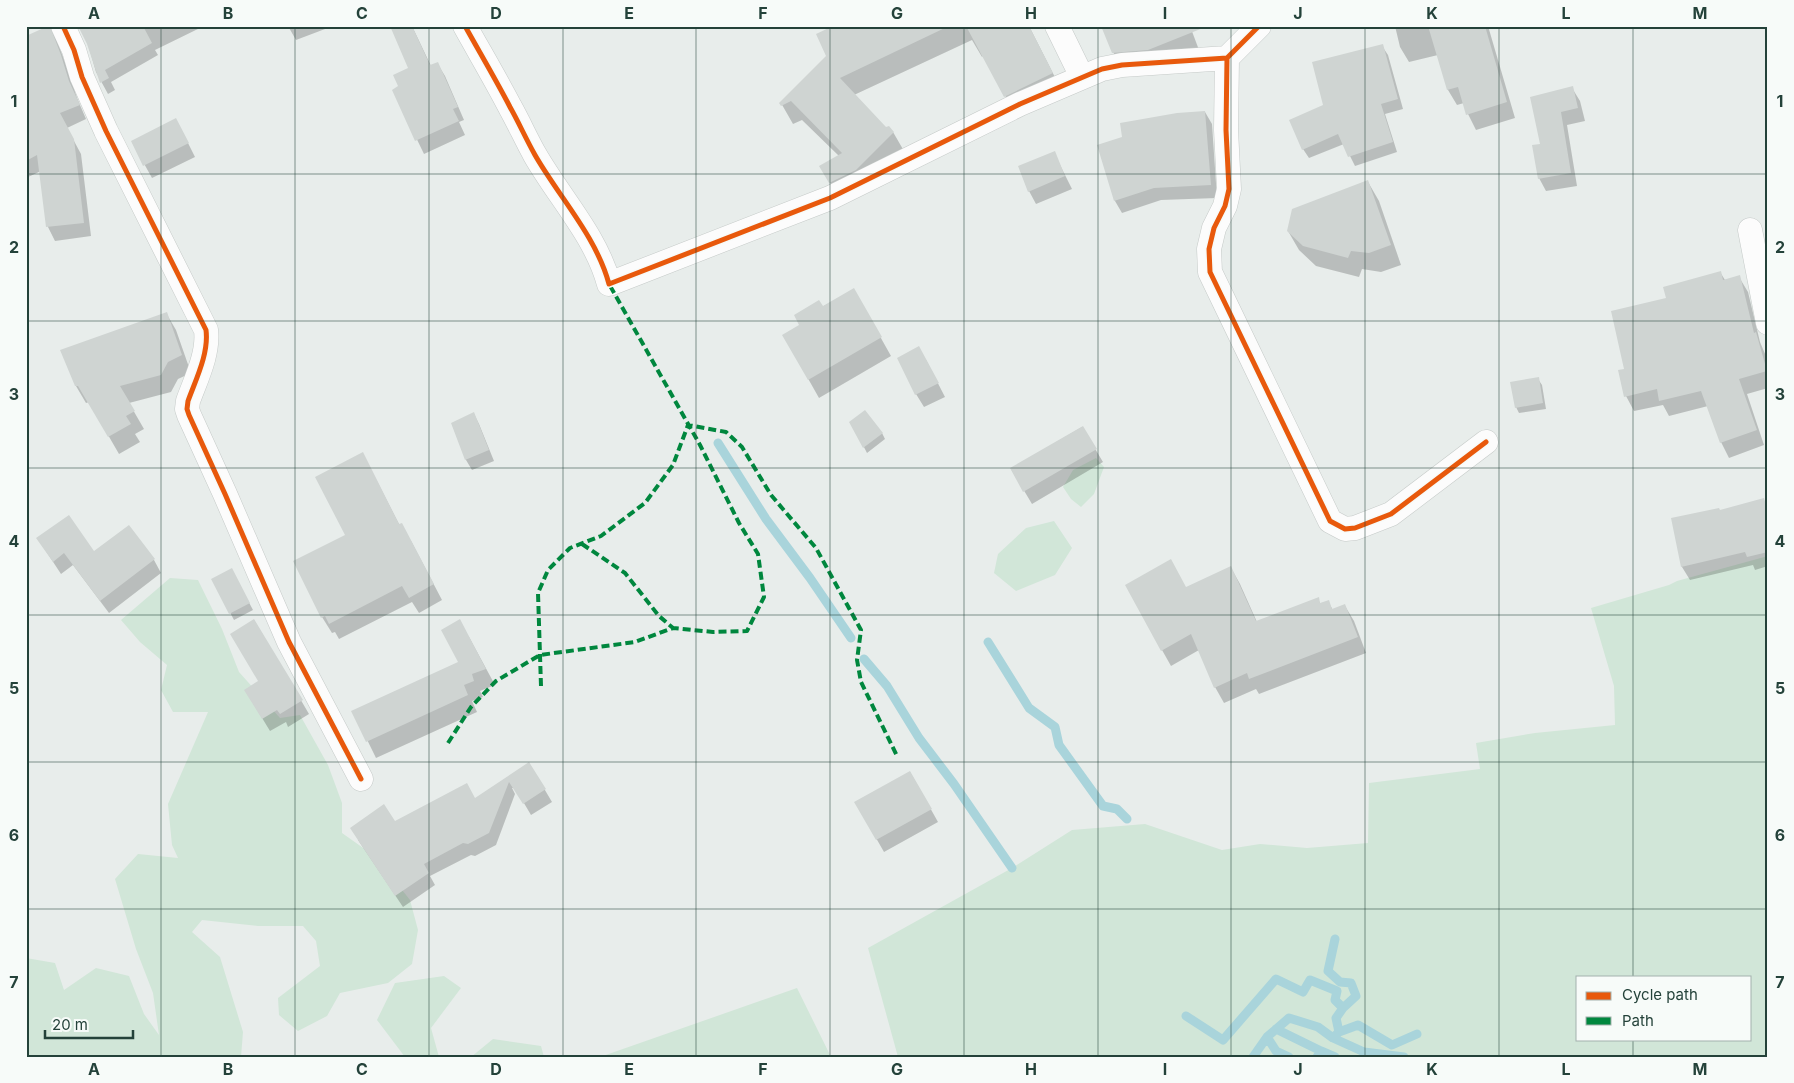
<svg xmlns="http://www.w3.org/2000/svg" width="1794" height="1083" font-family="Inter,sans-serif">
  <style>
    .green { fill: #d1e6d8; fill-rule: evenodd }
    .shadow { fill: #0003 }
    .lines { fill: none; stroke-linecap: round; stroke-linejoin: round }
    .stream { stroke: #a9d4db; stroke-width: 9 }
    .building { fill: #cfd4d2 }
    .street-casing { stroke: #c5cac8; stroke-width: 25 }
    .street { stroke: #fcfcfc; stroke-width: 24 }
    .quiet { stroke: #00873e; stroke-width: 4; stroke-dasharray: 8 4; stroke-linecap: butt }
    .cycleway-casing { stroke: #f7fbf9; stroke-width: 8 }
    .cycleway { stroke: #e8590c; stroke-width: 5 }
    .grid { fill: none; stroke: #24423a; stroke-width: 1; stroke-opacity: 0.55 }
    .neatline { fill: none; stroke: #24423a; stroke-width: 2 }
    .grid-label { font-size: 16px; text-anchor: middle; font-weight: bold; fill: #24423a }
  </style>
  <rect width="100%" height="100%" fill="#e8edeb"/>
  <path class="green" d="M1096,458L1104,467L1094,494L1081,507L1071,499L1063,487L1073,470Z
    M1054,521L1072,548L1055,575L1016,591L994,573L998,554L1026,528Z
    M1768,556V1057H898L868,948L1012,868L1072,830L1145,824L1222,850L1260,844L1307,848L1368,843L1369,783L1480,769L1476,743L1535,733L1615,725L1614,686L1591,608L1669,585L1677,581ZM1578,977H1750V1039H1578Z
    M170,578L198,580L222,629L239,672L280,718L300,715L328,765L342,803V833L376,857L410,900L418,930L412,964L388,983L340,993L327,1016L298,1031L279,1015L278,998L320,966L316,941L303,926H258L202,920L192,932L220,957L243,1032L241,1057H26V958L55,963L64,990L96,968L129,976L144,1014L159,1035L153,993L136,949L115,879L138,854L178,858L172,845L168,804L208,712H173L161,690L167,665L140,642L121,620Z
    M444,976L461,988L431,1028L439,1057H405L377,1020L395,983Z
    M797,988L831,1057H600Z
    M493,1039L541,1046L544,1057H471Z"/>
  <path class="shadow" d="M79,26H204L155,50L158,55L111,82L115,90L108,94L96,72L88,44Z
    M288,26H333L296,40Z
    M412,26L431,66L437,63L445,76L464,120L459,122L465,135L424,154L393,90L400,87L409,69Z
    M836,26H1029L1063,93L1016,115L983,56L982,57L972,40L854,95L886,129L893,132L904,151L841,201L821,167L839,156L802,120L793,124L781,103L828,56Z
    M1190,26L1199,50L1123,70L1113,52Z
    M1395,26H1488L1515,118L1476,130L1468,114L1464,103L1457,105L1448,90L1438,55L1409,62L1400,47Z
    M49,27L57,41L68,70L77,98L86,119L67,128L81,154L91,236L55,241L48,227L41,171L26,178V37Z
    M1382,46L1388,55L1403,109L1385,114L1397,152L1355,166L1344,144L1309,158L1303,149L1324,106Z
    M1572,88L1580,101L1585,121L1567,125L1577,186L1546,191L1539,178L1542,145Z
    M1205,112L1212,124L1217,198L1161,200L1122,213L1115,201L1098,146Z
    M183,133L195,157L152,178L132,142Z
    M1054,153L1072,189L1036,204L1029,191Z
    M1368,182L1379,201L1401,265L1381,272L1362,269L1359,277L1316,266L1299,250L1288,231Z
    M1720,272L1725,280L1739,277L1748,292L1760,342L1768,361V388L1747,394L1764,445L1729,458L1721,442L1708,406L1669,416L1663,405L1634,411L1626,396V370L1668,299Z
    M854,290L891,356L819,398L784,336L801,326L822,307Z
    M166,313L176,330L191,373L178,379L171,392L129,403L144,429L135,434L140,442L119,454L89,402L86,403L76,386Z
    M926,360L945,397L924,407L916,394Z
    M1538,379L1542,385L1546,409L1519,413L1516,407Z
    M474,414L479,424L494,461L472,470L466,460L452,424Z
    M851,422L882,433L885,439L867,453Z
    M1082,427L1103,462L1032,504L1011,469Z
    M363,454L400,526L411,541L442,600L419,613L412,602L339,639L335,632L332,633L322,617L347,535Z
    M1763,500L1768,507V566L1755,570L1753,565L1690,580L1682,567L1672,519L1720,512Z
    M38,539L94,553L154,560L161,573L109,613L73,565L61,574Z
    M1231,568L1240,584L1257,622L1318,599L1321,605L1328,602L1333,610L1345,606L1354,621L1366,653L1259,694L1256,689L1224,703L1215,687L1199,650L1171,666L1162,650L1186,588Z
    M235,576L253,610L234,620L213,580Z
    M254,620L309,714L288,727L286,722L270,731L253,703L259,682Z
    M469,637L495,685L480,691L483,697L472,701L477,712L376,758L353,711L460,662Z
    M529,763L552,802L531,815L515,788H512L515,794L496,845L475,856L471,855L430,876L435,885L403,907L358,840L395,823L475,799Z
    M910,772L938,822L884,852L856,803Z"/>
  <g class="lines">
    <path class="stream" d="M718,443L766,519L810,578L851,638
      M988,642L1029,708L1055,727L1059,745L1103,806L1117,809L1127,819
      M864,659L887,686L919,738L954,784L1012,868
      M1335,939L1328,971L1340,982L1351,983L1356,996L1343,1008
      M1186,1016L1223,1040L1276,979L1303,992L1310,980L1337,991L1335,1000L1343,1008L1336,1018L1339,1032
      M1276,1029L1321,1051
      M1335,1036L1339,1032L1358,1025L1392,1045L1417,1034
      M1267,1037L1276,1051L1289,1057
      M1253,1057L1267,1037L1289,1018L1318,1027L1333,1038L1364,1052L1404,1057
      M1317,1057L1321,1051L1335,1057"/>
  </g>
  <path class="building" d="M48,26H50L61,55L69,81L80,105L60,113L74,139L84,223L46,227L37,155L26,161V36Z
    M78,26H143L152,43L105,70L109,78L100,83L87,44Z
    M390,26H412L430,65L438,62L458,107L453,109L459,121L415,141L392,90L398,86L393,75L408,68Z
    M833,26H949L840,78L886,127L889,126L894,132L856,170L829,183L819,166L842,153L791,101L781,106L779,103L826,56L816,34Z
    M966,26H1029L1053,73L1004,97Z
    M1101,26H1203V28L1148,50L1112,53Z
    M1428,26H1485L1507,102L1466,115L1458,87L1447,90Z
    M1383,44L1398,99L1381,104L1393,142L1348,157L1338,134L1302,150L1289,120L1323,105L1312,62Z
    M1573,86L1578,108L1561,112L1571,173L1538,179L1532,145L1540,144L1530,97Z
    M1205,111L1211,185L1154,188L1114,201L1097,145L1122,137L1120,123L1177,113Z
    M176,118L189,143L143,166L131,141Z
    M1055,151L1065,176L1028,192L1018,166Z
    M1368,180L1391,245L1369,253L1351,251L1348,258L1303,246L1287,231L1292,209Z
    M1721,271L1723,280L1740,275L1754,333L1756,332L1767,371L1739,379L1757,430L1720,443L1701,391L1659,401L1657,389L1624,397L1618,370L1624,369L1611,311L1666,298L1663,287Z
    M854,288L882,337L808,380L782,335L799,325L794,315L819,300L823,306Z
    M167,312L182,355L168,362L161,375L120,386L135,411L126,416L131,424L108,437L78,386H75L60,350Z
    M919,346L939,383L915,395L897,358Z
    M1539,377L1543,403L1515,408L1510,382Z
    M865,410L883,433L863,448L849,422Z
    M474,412L489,450L465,460L451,423Z
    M1083,426L1097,449L1023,492L1010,468Z
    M363,452L399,524L402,523L434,584L409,598L402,586L329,624L325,616L321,618L293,561L345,535L315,477Z
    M1764,498L1768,512V552L1747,557L1745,552L1681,567L1671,518L1719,508L1720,510Z
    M69,515L94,551L129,525L155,559L100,601L64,553L53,562L36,538Z
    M1171,559L1186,587L1231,566L1256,621L1319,597L1320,603L1329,600L1332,609L1345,604L1358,637L1249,679L1247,673L1214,688L1191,634L1161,651L1125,585Z
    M232,568L250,603L229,614L211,579Z
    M254,619L303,700L280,714L277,710L262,719L244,690L258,681L230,634Z
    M460,619L486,669L472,674L474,681L464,685L468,695L366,742L351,711L458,662L441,630Z
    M529,762L546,789L523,804L509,782L489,833L468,844L463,843L424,864L429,873L395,896L350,828L384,804L395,821L467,783L475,798Z
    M910,771L932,809L876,840L854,802Z"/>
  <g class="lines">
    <defs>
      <path id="street" d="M63,26L74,50L82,77L106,131L206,330C209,353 196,379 188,401L187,409L189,415L225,494L289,642L361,779
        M465,26C480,53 496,80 510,107C519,123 526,139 535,155C559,197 596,236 609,284L830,198L1020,104L1102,69L1122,65L1227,58L1259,26
        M1057,26L1082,77
        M1227,58L1226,130L1229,189L1225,206L1214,228L1209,249L1210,272L1330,521L1345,529L1355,528L1391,514L1486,442
        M1750,230L1768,323"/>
    </defs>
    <use href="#street" class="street-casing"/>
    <use href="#street" class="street"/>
    <path class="quiet" d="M582,544L625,573L659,616L673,628
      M541,686L538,593L548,570L570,548L601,536L645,503L673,465L688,425L726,432L742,447L771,495L816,548L861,630L857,660L861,682L897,756
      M448,743L471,707L496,681L540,655L635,642L673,628L713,632L747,631L764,597L758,554L739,523L700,445L609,284"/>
    <defs>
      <path id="cycleway" d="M63,26L74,50L82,77L106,131L206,330C209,353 196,379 188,401L187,409L189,415L225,494L289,642L361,779
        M465,26C480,53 496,80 510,107C519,123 526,139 535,155C559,197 596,236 609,284L830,198L1020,104L1102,69L1122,65L1227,58L1259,26
        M1227,58L1226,130L1229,189L1225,206L1214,228L1209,249L1210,272L1330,521L1345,529L1355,528L1391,514L1486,442"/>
    </defs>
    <use href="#cycleway" class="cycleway-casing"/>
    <use href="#cycleway" class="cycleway"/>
  </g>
  <path class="grid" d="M161,26V1057M295,26V1057M429,26V1057M563,26V1057M696,26V1057M830,26V1057M964,26V1057M1098,26V1057M1231,26V1057M1365,26V1057M1499,26V1057M1633,26V977M26,174H1768M26,321H1768M26,468H1768M26,615H1768M26,762H1768M26,909H1768M1633,1039V1057"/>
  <rect width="1794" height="1083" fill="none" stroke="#f7fbf9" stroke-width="55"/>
  <rect x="1576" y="976" width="175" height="65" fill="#f7fbf9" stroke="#a3b1ad"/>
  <rect x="1586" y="992" width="25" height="8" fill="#e8590c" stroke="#a3b1ad"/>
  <text x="1622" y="1000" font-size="15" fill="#24423a">Cycle path</text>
  <rect x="1586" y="1017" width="25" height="8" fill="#00873e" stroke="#a3b1ad"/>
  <text x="1622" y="1026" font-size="15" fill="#24423a">Path</text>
  <path d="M45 1030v8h88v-8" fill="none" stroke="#24423a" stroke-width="2.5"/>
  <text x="52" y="1030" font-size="15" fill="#24423a" stroke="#f7fbf9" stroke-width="4" paint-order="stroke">20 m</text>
  <rect x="28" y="28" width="1738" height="1028" class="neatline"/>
  <g class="grid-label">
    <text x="94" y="19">A</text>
    <text x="228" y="19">B</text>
    <text x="362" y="19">C</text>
    <text x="496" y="19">D</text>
    <text x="629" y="19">E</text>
    <text x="763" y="19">F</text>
    <text x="897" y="19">G</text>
    <text x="1031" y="19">H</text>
    <text x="1165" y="19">I</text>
    <text x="1298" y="19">J</text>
    <text x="1432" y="19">K</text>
    <text x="1566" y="19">L</text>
    <text x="1700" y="19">M</text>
    <text x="14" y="107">1</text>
    <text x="1780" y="107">1</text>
    <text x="14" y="253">2</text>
    <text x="1780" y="253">2</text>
    <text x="14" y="400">3</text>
    <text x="1780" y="400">3</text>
    <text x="14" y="547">4</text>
    <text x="1780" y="547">4</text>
    <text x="14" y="694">5</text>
    <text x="1780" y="694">5</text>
    <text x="14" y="841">6</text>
    <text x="1780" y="841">6</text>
    <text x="14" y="988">7</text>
    <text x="1780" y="988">7</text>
    <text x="94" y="1075">A</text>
    <text x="228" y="1075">B</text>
    <text x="362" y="1075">C</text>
    <text x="496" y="1075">D</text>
    <text x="629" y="1075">E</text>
    <text x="763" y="1075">F</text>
    <text x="897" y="1075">G</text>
    <text x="1031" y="1075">H</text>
    <text x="1165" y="1075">I</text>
    <text x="1298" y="1075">J</text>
    <text x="1432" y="1075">K</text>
    <text x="1566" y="1075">L</text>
    <text x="1700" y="1075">M</text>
  </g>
</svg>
